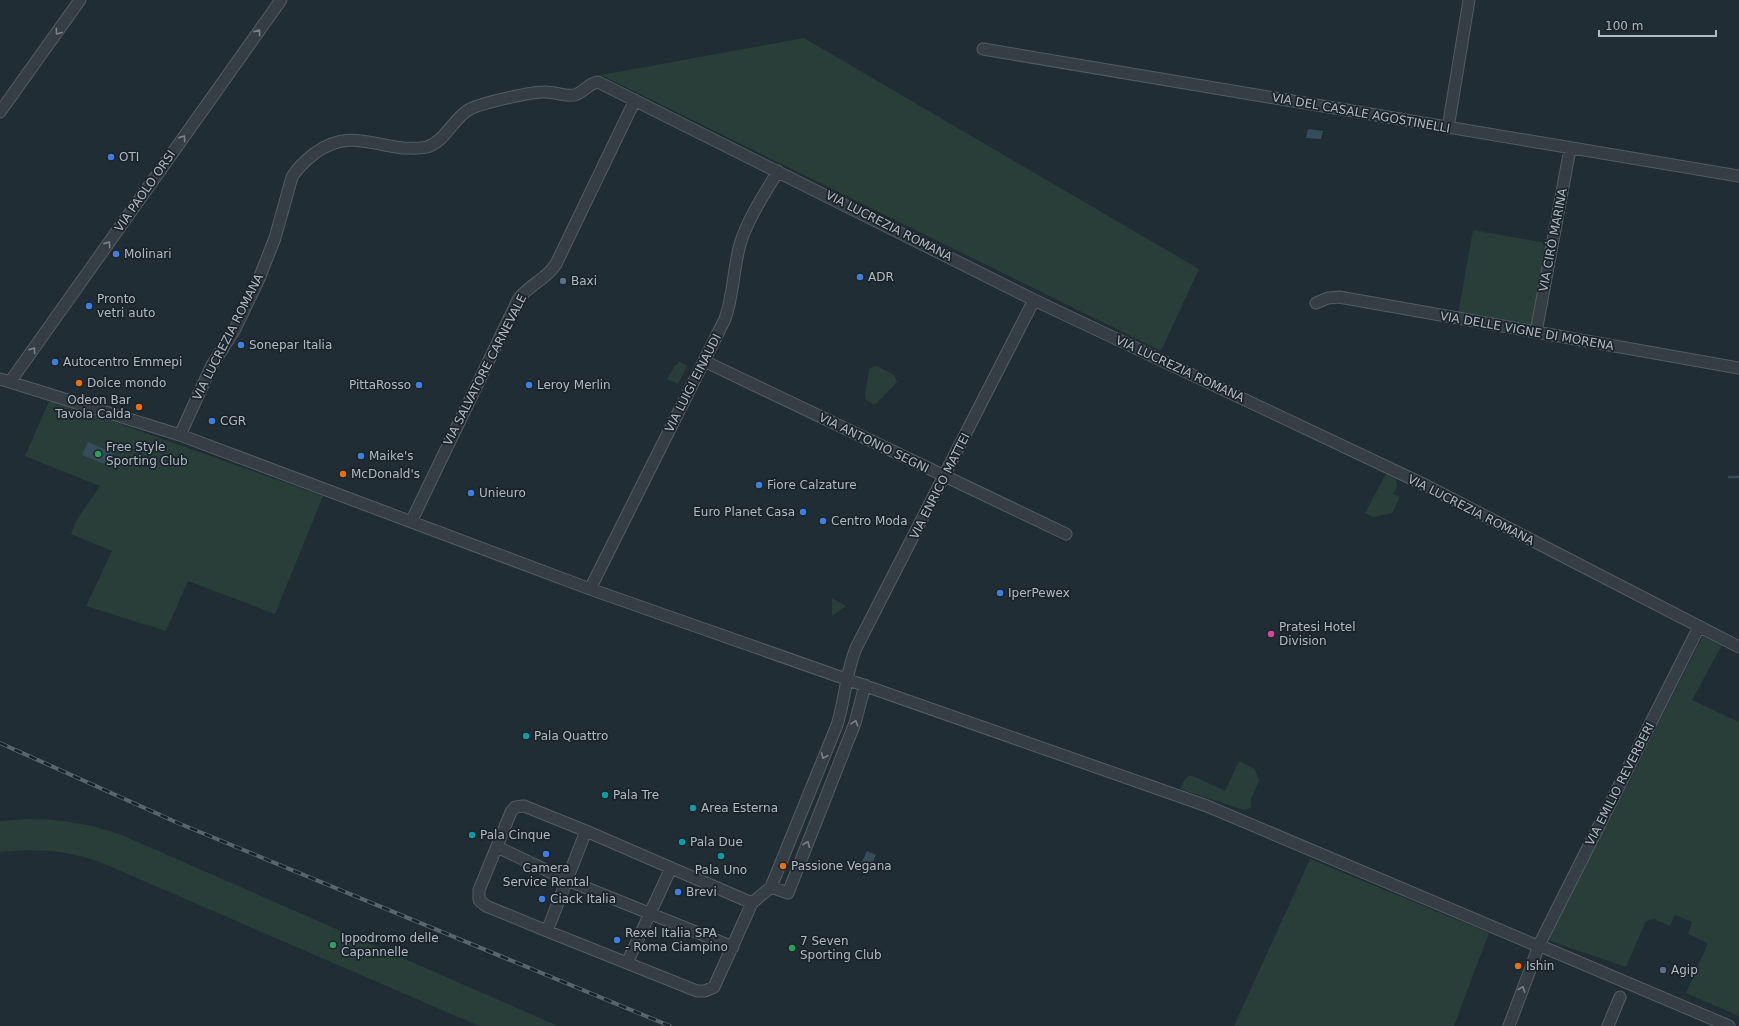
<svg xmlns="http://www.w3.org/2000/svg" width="1739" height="1026" font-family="'DejaVu Sans',sans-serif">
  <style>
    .green { fill: #293d39 }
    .water { fill: #364c5a }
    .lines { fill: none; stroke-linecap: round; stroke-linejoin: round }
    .stream { stroke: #364c5a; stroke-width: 2.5 }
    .minor-casing { stroke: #525c63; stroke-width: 13 }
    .minor { stroke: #353e45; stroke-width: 11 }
    .rail-casing { stroke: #59656e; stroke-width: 4 }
    .rail { stroke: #1a232a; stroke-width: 2.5; stroke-dasharray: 8; stroke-linecap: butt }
    .oneway { stroke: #78828a }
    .shop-dot { fill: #3f7fe0; stroke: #1a232a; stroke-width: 1.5 }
    .service-dot { fill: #5c6f8a; stroke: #1a232a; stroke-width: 1.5 }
    .food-dot { fill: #e8710a; stroke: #1a232a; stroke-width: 1.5 }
    .leisure-dot { fill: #2e9e5b; stroke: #1a232a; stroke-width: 1.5 }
    .hotel-dot { fill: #d1479c; stroke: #1a232a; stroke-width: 1.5 }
    .culture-dot { fill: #0f9aa8; stroke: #1a232a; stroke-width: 1.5 }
    .labels { text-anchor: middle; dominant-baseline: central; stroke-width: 3.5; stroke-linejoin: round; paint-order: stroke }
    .street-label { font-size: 12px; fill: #afbac2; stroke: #1a232a }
    .poi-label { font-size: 12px; fill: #afbac2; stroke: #1a232a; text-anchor: start }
  </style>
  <rect width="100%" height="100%" fill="#212d34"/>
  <path class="green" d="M804,38L1199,269L1161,351L601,75Z
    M1473,230L1546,243L1531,327L1458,314Z
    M679,361L687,366L678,384L667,379L675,365H677Z
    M877,366L894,375L897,382L877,403L873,404L866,400L865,395L869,369L872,367Z
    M50,399L323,496L275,614L188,581L166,631L86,606L112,551L71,534L76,521L100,486L25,456Z
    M1386,474L1396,479L1397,487L1393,494L1400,497L1392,513L1373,517L1365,513Z
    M832,598L846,606L832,616Z
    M1703,636L1722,645L1692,700L1739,722V1016L1686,993L1708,943L1688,934L1692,922L1675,915L1670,926L1654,919L1646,921L1626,967L1547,940Z
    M1239,761L1255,769L1259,781L1251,799V808L1244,810L1180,789L1185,779L1189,776H1193L1225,791Z
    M28,819C62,819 92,824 124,836L558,1026H479L100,862C68,850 34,848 0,852V821Z
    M1310,859L1489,933L1454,1026H1234Z"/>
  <path class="water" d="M1308,129L1323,131L1321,139L1306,138Z
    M88,442L114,453L109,466L82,455Z
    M867,851L876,855L869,870L860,866Z"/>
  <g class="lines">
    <path class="stream" d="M1729,477H1739"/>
    <defs>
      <path id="minor" d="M983,49L1739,176
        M0,112L80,0
        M1448,128L1469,0
        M1316,303L1328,298L1339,297L1739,368
        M1536,332L1570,149
        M704,361L1066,534
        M0,379L180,435L590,589L1207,806L1533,944
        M10,382L281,0
        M180,435L212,365L234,331L258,281L275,238L292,177C298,167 306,160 315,153C348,130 368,144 403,148C411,148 419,149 427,147C446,141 453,118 470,109C482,103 530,92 544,92C554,91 564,97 574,95C584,93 588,83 598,82L1034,300L1425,485L1739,647
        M411,522L518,300C528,285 546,280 556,264L635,100
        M590,589L725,319C734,294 733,267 741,241C749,217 765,193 778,171
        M497,847L567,880L733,947
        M771,887L788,893L855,723L865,685
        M752,903L586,831L547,931L697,991H705L714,987L752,903L771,887L837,725C845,700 846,672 856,648L1034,300
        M547,931L486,906L479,900V890L511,812L515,807L524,806L586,831
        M1541,941L1699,627
        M1543,947L1729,1026
        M627,963L671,868
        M1509,1026L1537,951
        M1608,1026L1620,997"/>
    </defs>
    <use href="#minor" class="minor-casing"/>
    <use href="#minor" class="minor"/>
    <defs>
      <path id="rail" d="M0,743L178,823L670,1026"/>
    </defs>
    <use href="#rail" class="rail-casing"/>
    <use href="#rail" class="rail"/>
  </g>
  <defs><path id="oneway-chevron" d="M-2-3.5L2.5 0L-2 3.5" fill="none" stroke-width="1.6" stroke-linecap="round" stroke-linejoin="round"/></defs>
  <g class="oneway">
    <use href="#oneway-chevron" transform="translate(58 32) rotate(126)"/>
    <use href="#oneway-chevron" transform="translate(258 32) rotate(-55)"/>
    <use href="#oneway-chevron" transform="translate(183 138) rotate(-55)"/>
    <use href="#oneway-chevron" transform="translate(108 244) rotate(-55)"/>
    <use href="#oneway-chevron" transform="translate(33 350) rotate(-55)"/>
    <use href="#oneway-chevron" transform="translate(855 723) rotate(-71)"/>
    <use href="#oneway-chevron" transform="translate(824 756) rotate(113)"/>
    <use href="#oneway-chevron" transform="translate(807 844) rotate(-68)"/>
    <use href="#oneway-chevron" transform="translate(1522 989) rotate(-70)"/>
  </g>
  <g class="shop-dot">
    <circle cx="111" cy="157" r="4"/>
    <circle cx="116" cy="254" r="4"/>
    <circle cx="860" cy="277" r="4"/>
    <circle cx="89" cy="306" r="4"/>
    <circle cx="241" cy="345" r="4"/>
    <circle cx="55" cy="362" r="4"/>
    <circle cx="419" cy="385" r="4"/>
    <circle cx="529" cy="385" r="4"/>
    <circle cx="212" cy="421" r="4"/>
    <circle cx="361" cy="456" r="4"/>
    <circle cx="759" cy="485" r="4"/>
    <circle cx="471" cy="493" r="4"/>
    <circle cx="803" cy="512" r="4"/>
    <circle cx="823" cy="521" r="4"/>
    <circle cx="1000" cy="593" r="4"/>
    <circle cx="546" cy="854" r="4"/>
    <circle cx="678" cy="892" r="4"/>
    <circle cx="542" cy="899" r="4"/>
    <circle cx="617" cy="940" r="4"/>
  </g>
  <g class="service-dot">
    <circle cx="563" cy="281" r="4"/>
    <circle cx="1663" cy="970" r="4"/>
  </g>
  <g class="food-dot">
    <circle cx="79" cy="383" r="4"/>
    <circle cx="139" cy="407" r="4"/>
    <circle cx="343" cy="474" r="4"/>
    <circle cx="783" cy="866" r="4"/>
    <circle cx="1518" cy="966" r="4"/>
  </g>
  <g class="leisure-dot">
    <circle cx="98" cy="454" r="4"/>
    <circle cx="333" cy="945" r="4"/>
    <circle cx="792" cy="948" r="4"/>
  </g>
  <circle class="hotel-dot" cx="1271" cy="634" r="4"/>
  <g class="culture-dot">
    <circle cx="526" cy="736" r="4"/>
    <circle cx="605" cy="795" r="4"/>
    <circle cx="693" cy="808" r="4"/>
    <circle cx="472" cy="835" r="4"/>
    <circle cx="682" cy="842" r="4"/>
    <circle cx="721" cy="856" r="4"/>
  </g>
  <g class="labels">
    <g class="street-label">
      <text transform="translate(1361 113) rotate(10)">VIA DEL CASALE AGOSTINELLI</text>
      <text transform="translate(145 191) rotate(-55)">VIA PAOLO ORSI</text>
      <text transform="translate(889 226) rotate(27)">VIA LUCREZIA ROMANA</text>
      <text transform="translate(1553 240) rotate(-79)">VIA CIRÒ MARINA</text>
      <text transform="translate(1527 331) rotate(10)">VIA DELLE VIGNE DI MORENA</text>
      <text transform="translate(228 337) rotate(-63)">VIA LUCREZIA ROMANA</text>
      <text transform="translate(1180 369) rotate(25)">VIA LUCREZIA ROMANA</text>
      <text transform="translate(485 370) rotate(-63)">VIA SALVATORE CARNEVALE</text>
      <text transform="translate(693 383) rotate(-63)">VIA LUIGI EINAUDI</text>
      <text transform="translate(874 443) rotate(26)">VIA ANTONIO SEGNI</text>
      <text transform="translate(940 486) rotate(-63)">VIA ENRICO MATTEI</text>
      <text transform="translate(1471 510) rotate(27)">VIA LUCREZIA ROMANA</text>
      <text transform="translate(1620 784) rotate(-63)">VIA EMILIO REVERBERI</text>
    </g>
    <g class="poi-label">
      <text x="119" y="157">OTI</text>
      <text x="124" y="254">Molinari</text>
      <text x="868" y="277">ADR</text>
      <text x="571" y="281">Baxi</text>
      <text x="97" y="299">Pronto<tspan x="97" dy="14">vetri auto</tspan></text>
      <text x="249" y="345">Sonepar Italia</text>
      <text x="63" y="362">Autocentro Emmepi</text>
      <text x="87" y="383">Dolce mondo</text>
      <text x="411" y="385" text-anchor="end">PittaRosso</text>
      <text x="537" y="385">Leroy Merlin</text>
      <text x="131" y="400" text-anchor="end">Odeon Bar<tspan x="131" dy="14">Tavola Calda</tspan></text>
      <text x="220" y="421">CGR</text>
      <text x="106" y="447">Free Style<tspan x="106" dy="14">Sporting Club</tspan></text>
      <text x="369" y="456">Maike's</text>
      <text x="351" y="474">McDonald's</text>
      <text x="767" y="485">Fiore Calzature</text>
      <text x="479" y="493">Unieuro</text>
      <text x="795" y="512" text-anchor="end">Euro Planet Casa</text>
      <text x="831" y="521">Centro Moda</text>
      <text x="1008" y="593">IperPewex</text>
      <text x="1279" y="627">Pratesi Hotel<tspan x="1279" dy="14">Division</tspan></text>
      <text x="534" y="736">Pala Quattro</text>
      <text x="613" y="795">Pala Tre</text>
      <text x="701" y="808">Area Esterna</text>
      <text x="480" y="835">Pala Cinque</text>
      <text x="690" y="842">Pala Due</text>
      <text x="791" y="866">Passione Vegana</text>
      <text x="546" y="868" text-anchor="middle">Camera<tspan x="546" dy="14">Service Rental</tspan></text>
      <text x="721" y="870" text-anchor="middle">Pala Uno</text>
      <text x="686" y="892">Brevi</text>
      <text x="550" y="899">Ciack Italia</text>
      <text x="625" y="933">Rexel Italia SPA<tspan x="625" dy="14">- Roma Ciampino</tspan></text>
      <text x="341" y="938">Ippodromo delle<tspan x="341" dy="14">Capannelle</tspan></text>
      <text x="800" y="941">7 Seven<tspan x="800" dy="14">Sporting Club</tspan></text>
      <text x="1526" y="966">Ishin</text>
      <text x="1671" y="970">Agip</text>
    </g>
  </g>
  <path d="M1599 30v6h117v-6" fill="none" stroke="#afbac2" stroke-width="2"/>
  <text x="1605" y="30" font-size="12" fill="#afbac2" stroke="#1a232a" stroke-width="3" paint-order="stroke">100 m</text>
</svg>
